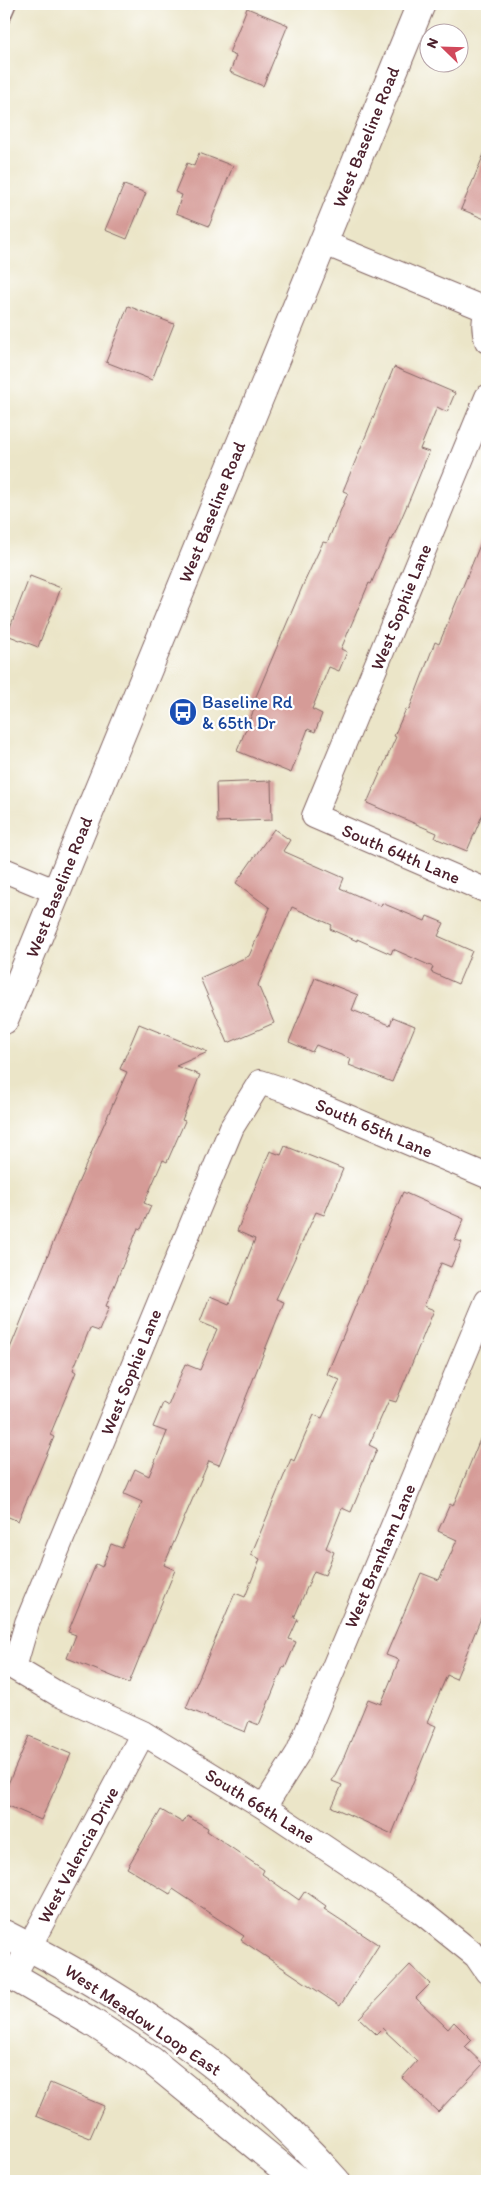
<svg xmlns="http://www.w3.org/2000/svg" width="491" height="2185" font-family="Itim,sans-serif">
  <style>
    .building { fill: #d59b97 }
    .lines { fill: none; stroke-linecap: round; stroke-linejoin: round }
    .lane-casing { stroke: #826462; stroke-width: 14 }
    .street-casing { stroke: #826462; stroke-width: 26 }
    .secondary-casing { stroke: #826462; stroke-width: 30 }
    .lane { stroke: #fff; stroke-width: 11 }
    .street { stroke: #fff; stroke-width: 24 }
    .secondary { stroke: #fff; stroke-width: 28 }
    .labels { text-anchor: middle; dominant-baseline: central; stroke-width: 4.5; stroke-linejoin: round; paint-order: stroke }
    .street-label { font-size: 18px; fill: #4a1f2b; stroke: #fff }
    .transit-label { font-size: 18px; fill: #164399; stroke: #fff; text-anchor: start }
  </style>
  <rect width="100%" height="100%" fill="#fff"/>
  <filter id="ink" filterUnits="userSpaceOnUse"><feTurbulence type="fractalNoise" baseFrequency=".02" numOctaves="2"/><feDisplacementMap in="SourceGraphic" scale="10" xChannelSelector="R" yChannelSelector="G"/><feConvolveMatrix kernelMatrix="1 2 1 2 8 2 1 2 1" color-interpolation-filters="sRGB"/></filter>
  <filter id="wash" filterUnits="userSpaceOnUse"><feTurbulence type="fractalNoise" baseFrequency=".0096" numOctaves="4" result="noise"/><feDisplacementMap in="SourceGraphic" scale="20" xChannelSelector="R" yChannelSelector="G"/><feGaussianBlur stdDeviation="1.12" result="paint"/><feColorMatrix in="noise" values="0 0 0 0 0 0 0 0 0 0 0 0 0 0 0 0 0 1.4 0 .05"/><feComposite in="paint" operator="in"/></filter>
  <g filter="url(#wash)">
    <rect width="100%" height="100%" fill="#ebe5c8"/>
    <g id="blocks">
      <path class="building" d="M247,8L288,25L263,86L230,72L236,56L229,53Z
        M487,147V220L461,209Z
        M199,153L233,166L209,226L176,213L182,195L175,192L187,163L194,166Z
        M124,185L146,193L127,239L105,230Z
        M128,306L174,324L152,380L106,362Z
        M394,367L455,393L447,412L437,407L420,449L429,452L411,496L392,540L390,539L371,584L369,583L341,649L347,652L339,671L329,667L312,709L322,714L315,732L308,729L291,773L237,751L255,707L252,706L303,585L323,542L327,543L348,493L343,491Z
        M487,528V804L467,851L435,838L437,833L367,803L396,737L394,736L406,709L409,710L435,642L439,644Z
        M30,576L61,588L38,647L7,635Z
        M271,781L272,820L217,822L216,783Z
        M274,829L290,840L283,851L344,878L340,888L381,906L382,903L425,921L427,916L444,923L438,936L472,951L458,984L431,972L433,967L393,949L391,954L357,939V941L330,929L332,925L292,907L258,985L274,1023L228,1043L200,978L249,956L270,908L236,883Z
        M315,978L358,995L352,1010L390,1025L393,1017L415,1026L392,1082L349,1065L351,1059L316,1045L312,1052L289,1042Z
        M139,1024L208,1052L176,1066L200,1075L182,1120L185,1121L167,1162L163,1160L144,1203L151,1206L141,1229L138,1228L106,1306L109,1307L99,1331L90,1328L73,1370L76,1372L50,1435L54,1437L18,1521L4,1515V1363L71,1199L127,1072L120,1069Z
        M285,1146L343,1169L324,1215L316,1212L276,1299L284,1302L219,1465L209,1461L164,1565L175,1570L129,1683L67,1658L76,1635L68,1632L96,1564L102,1567L111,1544L122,1548L142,1502L124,1494L135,1469L149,1476L167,1432L153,1427L163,1403L168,1406L185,1364L200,1370L217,1329L200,1322L210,1296L229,1304L255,1239L237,1231L270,1151L281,1155Z
        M403,1192L464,1219L455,1240L462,1242L451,1267L441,1263L424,1306L434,1310L396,1402L389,1400L369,1445L377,1449L351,1512L342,1508L326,1548L334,1552L325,1575L314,1571L294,1618L298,1619L289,1639L296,1642L285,1668L283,1667L259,1725L249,1721L245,1732L186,1708L235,1593L245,1597L260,1559L251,1555L291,1459L294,1461L314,1415L322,1418L340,1380L327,1374Z
        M487,1422V1603L456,1679L447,1675L427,1722L436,1726L392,1834L332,1807L342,1785L332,1781L344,1757L368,1699L381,1704L399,1660L386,1655L421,1573L439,1580L457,1540L438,1531L450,1504L453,1506Z
        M29,1736L71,1754L41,1820L4,1804V1793Z
        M161,1810L183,1823L187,1816L208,1828L207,1831L264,1870L262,1874L299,1900L305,1891L326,1906L324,1909L379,1945L340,2006L241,1940L244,1936L173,1889L170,1894L127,1868Z
        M410,1965L430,1984L416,1998L448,2029L454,2022L472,2040L465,2047L483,2064L438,2112L402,2078L417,2061L382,2028L376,2034L359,2018Z
        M50,2083L104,2106L90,2138L36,2116Z"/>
    </g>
  </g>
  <g filter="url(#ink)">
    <use href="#blocks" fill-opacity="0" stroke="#826462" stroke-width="1"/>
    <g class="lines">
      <defs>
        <path id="lane" d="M4,18L10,4"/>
        <path id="street" d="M322,242L487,310
          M487,309C483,321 483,330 487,341
          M487,397L314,816L487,891
          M4,870L57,892
          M487,1176L287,1091L260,1082L232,1127L27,1623L14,1668L58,1694L143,1733L264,1807L420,1911L476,1956L487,1972
          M264,1807L298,1753L487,1301
          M13,1977L143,1733"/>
        <path id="secondary" d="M4,1020L421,4
          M4,1934C127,1996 246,2077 336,2181
          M4,1971L92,2022L152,2061L299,2181"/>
      </defs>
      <use href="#lane" class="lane-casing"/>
      <use href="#street" class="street-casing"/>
      <use href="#secondary" class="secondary-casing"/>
      <use href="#lane" class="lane"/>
      <use href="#street" class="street"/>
      <use href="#secondary" class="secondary"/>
    </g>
  </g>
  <defs>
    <symbol id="bus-disc" viewBox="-11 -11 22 22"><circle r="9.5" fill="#1a4fb4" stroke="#fff"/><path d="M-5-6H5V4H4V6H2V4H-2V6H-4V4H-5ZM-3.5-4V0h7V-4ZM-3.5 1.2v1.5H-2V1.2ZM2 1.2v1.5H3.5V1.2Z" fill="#fff"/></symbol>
  </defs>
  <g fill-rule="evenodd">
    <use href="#bus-disc" x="167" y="696" width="32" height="32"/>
  </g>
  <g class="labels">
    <g class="street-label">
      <text transform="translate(366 137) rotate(-68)">West Baseline Road</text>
      <text transform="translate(212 512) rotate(-68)">West Baseline Road</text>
      <text transform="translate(401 607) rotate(-68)">West Sophie Lane</text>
      <text transform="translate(401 854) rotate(23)">South 64th Lane</text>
      <text transform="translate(59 887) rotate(-68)">West Baseline Road</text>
      <text transform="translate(374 1128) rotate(23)">South 65th Lane</text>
      <text transform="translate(131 1372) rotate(-68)">West Sophie Lane</text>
      <text transform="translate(380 1556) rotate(-67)">West Branham Lane</text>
      <text transform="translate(260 1806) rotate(32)">South 66th Lane</text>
      <text transform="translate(78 1855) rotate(-62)">West Valencia Drive</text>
      <text transform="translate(143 2020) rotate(34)">West Meadow Loop East</text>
    </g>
    <g class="transit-label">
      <text x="202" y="702">Baseline Rd<tspan x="202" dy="21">&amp; 65th Dr</tspan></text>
    </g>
  </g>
  <rect width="491" height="2185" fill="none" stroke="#fff" stroke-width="20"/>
  <g transform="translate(444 48) rotate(293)"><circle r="24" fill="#ffffff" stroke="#b7a5aa"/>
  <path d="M0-4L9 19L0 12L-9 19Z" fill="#d1495b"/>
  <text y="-8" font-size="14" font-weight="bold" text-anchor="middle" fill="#4a1f2b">N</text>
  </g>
</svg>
